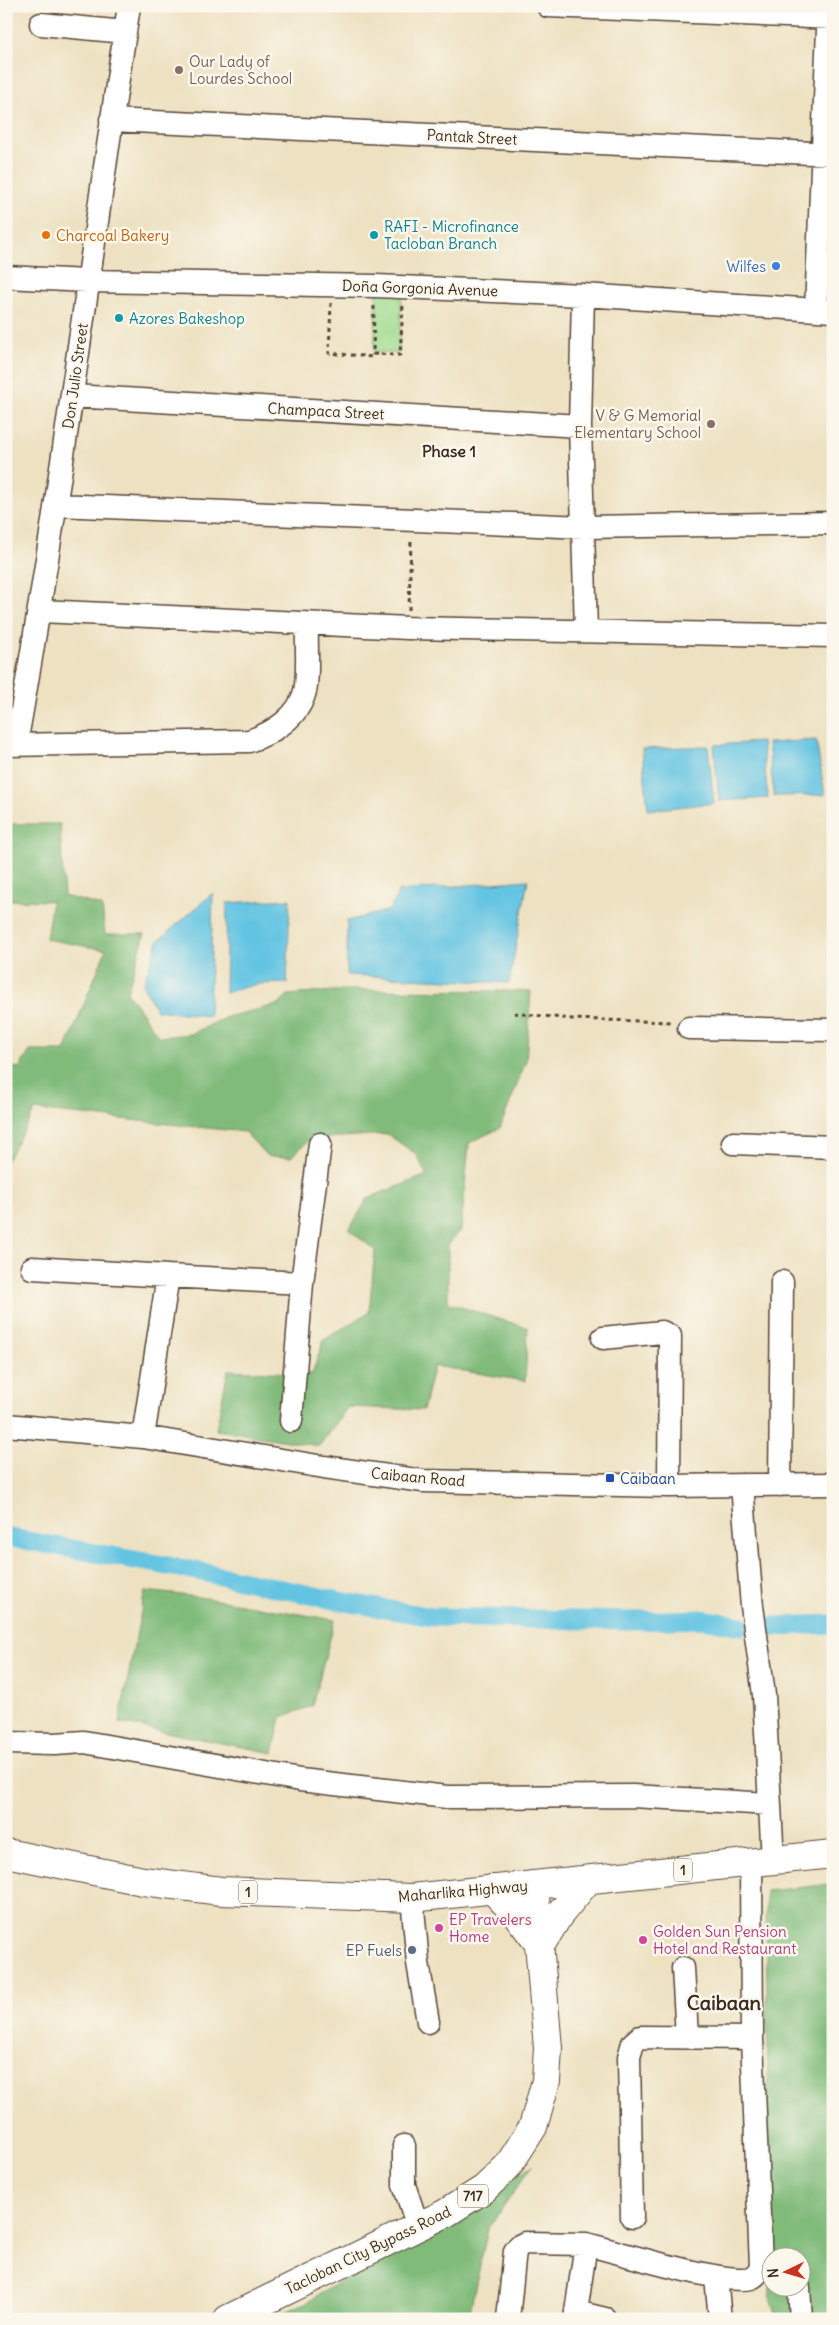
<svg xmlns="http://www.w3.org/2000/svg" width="839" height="2325" font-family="Delius,sans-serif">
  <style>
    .green { fill: #a0db8f; stroke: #6e8256 }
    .forest { fill: #80bb7a; stroke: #5e724c; fill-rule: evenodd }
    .water { fill: #64c4e2; stroke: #507780 }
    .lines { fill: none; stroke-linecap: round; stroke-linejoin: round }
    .canal { stroke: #64c4e2; stroke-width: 19 }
    .minor-casing { stroke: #564536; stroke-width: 25 }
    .major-casing { stroke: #564536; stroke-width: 30 }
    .highway-casing { stroke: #564536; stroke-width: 30 }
    .path { stroke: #564536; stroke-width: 3; stroke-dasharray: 4 4; stroke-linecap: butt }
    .minor { stroke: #fff; stroke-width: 22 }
    .major { stroke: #fff; stroke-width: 28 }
    .highway { stroke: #fff; stroke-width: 28 }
    .education-dot { fill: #8d6e63; stroke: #fbf7ec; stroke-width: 2 }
    .food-dot { fill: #e8710a; stroke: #fbf7ec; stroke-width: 2 }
    .culture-dot { fill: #0f9aa8; stroke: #fbf7ec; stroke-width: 2 }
    .shop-dot { fill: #3f7fe0; stroke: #fbf7ec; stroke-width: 2 }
    .transit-dot { fill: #1a4fb4; stroke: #fbf7ec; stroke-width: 2 }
    .hotel-dot { fill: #d1479c; stroke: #fbf7ec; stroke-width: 2 }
    .service-dot { fill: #5c6f8a; stroke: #fbf7ec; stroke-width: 2 }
    .labels { text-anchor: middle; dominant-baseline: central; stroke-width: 5; stroke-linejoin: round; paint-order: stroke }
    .shield { fill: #fbf7ec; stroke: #75685c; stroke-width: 1 }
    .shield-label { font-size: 14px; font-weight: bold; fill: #3b2a1e }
    .education-label { font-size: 15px; fill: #785e54; stroke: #fbf7ec; text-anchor: start }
    .street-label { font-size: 15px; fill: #3b2a1e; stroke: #fbf7ec }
    .culture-label { font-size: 15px; fill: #0d838f; stroke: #fbf7ec; text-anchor: start }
    .food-label { font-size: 15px; fill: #c56008; stroke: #fbf7ec; text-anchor: start }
    .shop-label { font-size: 15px; fill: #366cbe; stroke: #fbf7ec; text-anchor: end }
    .transit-label { font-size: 15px; fill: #164399; stroke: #fbf7ec; text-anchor: start }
    .hotel-label { font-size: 15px; fill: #b23c85; stroke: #fbf7ec; text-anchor: start }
    .service-label { font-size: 15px; fill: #4e5e75; stroke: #fbf7ec; text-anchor: end }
    .neighbourhood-label { font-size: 16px; font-weight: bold; fill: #3b2a1e; stroke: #fbf7ec }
    .district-label { font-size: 20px; font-weight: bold; fill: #3b2a1e; stroke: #fbf7ec }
  </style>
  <rect width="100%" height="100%" fill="#fbf7ec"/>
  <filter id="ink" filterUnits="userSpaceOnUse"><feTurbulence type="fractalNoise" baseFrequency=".02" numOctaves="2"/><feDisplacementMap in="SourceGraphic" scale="10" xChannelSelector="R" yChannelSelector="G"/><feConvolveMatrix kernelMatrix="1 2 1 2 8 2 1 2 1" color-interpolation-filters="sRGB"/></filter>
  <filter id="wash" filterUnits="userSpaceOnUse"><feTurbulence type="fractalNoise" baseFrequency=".0096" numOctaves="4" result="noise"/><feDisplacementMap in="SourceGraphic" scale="20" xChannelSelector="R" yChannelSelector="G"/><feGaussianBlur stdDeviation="1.12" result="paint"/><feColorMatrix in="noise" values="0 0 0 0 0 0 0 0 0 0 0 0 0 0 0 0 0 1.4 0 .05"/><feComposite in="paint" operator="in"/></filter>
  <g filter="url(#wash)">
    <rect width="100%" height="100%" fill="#ede1c1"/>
    <path class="green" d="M377,290H402L399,353L374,352Z"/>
    <path class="forest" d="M6,824H60L64,896L102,906L105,934H145L127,992L159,1037L191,1034L227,1017L280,1004L288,995L345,990L531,991L526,1061L500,1128L469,1143L461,1231L448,1244V1303L528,1328L525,1381L434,1366L423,1410L348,1407L319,1446L216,1430L228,1370L312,1374L324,1340L369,1312L375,1250L349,1230L368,1198L427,1175L416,1154L387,1134L310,1139L291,1157L267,1156L245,1132L35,1110L6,1162V1066L19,1068L30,1051H65L106,950L46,939L52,901L6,900Z
      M145,1591L199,1597L335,1620L312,1706L281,1717L273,1753L119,1723Z
      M833,1884V2319H778L770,2295L766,1891ZM772,2258H802V2288H772Z
      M533,2165L488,2229L468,2319H270L305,2303Z"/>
    <path class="water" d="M816,740L825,795L774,796L768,743Z
      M762,742L768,798L719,801L714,745Z
      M708,746L714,803L648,810L642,749Z
      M528,880L509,983L347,975V921L390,910L399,891Z
      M213,893L209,1016L156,1010L143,985L158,941Z
      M290,899L287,983L257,984L225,993L227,903Z"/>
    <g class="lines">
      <path class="canal" d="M6,1537L202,1572L339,1601L432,1617L632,1621L702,1619L742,1626
        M774,1626L833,1624"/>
    </g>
  </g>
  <g filter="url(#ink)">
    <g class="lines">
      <defs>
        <path id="minor" d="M548,6L833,18
          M41,24L125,32
          M111,120L833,154
          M6,277L87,281L376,286L583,295L833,311
          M583,295L580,426L586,631
          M816,309L829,6
          M73,396L580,426
          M57,505L584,527L833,523
          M40,611L408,628L833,636
          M16,744C60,499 91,252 129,6
          M6,745L249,741C273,733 299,717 305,691C309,675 306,643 307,625
          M689,1028L833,1030
          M733,1143L833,1147
          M32,1268L168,1276
          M603,1338L662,1332L670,1336L669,1486
          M291,1421L302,1283
          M6,1425L143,1437L324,1467L423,1481L669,1486L833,1484
          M143,1437L168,1276L302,1283L320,1144
          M742,1485L752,1606L764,1695L773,1861
          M780,1485L782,1282
          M6,1743L55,1744L84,1742L300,1780L447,1797L633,1796L770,1804
          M412,1898L418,1963L428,2022
          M683,1968L687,2037
          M404,2146V2185L418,2227
          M632,2217L629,2057L633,2043L640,2037L752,2038
          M716,2277L720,2319
          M799,2288L801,2319
          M576,2312L605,2319
          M508,2319L515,2251L519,2246L525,2243L586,2244
          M575,2319L586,2244C619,2252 724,2285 751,2278C757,2276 759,2271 761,2267L752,2038L751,1863"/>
        <path id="major" d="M6,1853L143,1881L221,1891L412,1898L534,1885"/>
        <path id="highway" d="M492,1889L517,1915L540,1945
          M540,1946L559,1915L588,1880
          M228,2319L446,2213L484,2189L508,2166L533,2127L546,2081L548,2048L534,1885L833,1854"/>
      </defs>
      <use href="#minor" class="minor-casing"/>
      <use href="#major" class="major-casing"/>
      <use href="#highway" class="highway-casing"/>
      <path class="path" d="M331,303L329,353L373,357V354
        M374,306L373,354L400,355L403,305
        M409,610L411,539
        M514,1013L572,1019L671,1022"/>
      <use href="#minor" class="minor"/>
      <use href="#major" class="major"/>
      <use href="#highway" class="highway"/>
    </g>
  </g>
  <g class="education-dot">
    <circle cx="179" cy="70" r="5"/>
    <circle cx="711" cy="424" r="5"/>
  </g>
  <circle class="food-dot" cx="46" cy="235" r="5"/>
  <g class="culture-dot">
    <circle cx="374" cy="235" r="5"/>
    <circle cx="119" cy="318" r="5"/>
  </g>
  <circle class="shop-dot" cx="776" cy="266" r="5"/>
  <rect class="transit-dot" x="605" y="1473" width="10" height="10" rx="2.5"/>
  <g class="hotel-dot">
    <circle cx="439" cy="1928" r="5"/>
    <circle cx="643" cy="1940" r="5"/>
  </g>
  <circle class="service-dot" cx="412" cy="1950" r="5"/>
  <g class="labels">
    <g class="shield">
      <rect x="674" y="1858.5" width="18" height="23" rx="4"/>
      <rect x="239" y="1880.5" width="18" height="23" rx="4"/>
      <rect x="458" y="2184.5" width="30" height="23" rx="4"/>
    </g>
    <g class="shield-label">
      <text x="683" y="1870">1</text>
      <text x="248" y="1892">1</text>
      <text x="473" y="2196">717</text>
    </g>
    <g class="education-label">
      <text x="189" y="61">Our Lady of<tspan x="189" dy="17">Lourdes School</tspan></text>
      <text x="701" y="415" text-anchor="end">V &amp; G Memorial<tspan x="701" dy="17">Elementary School</tspan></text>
    </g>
    <g class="street-label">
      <text transform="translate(472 137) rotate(3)">Pantak Street</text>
      <text transform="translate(420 288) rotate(2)">Doña Gorgonia Avenue</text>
      <text transform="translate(75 376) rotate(-82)">Don Julio Street</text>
      <text transform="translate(326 411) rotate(3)">Champaca Street</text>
      <text transform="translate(418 1477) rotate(5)">Caibaan Road</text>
      <text transform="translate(463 1891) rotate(-5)">Maharlika Highway</text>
      <text transform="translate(368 2250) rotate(-26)">Tacloban City Bypass Road</text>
    </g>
    <g class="culture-label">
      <text x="384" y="226">RAFI - Microfinance<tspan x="384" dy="17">Tacloban Branch</tspan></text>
      <text x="129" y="318">Azores Bakeshop</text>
    </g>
    <g class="food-label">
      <text x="56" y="235">Charcoal Bakery</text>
    </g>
    <g class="shop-label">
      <text x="766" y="266">Wilfes</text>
    </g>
    <g class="transit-label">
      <text x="620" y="1478">Caibaan</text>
    </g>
    <g class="hotel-label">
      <text x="449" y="1919">EP Travelers<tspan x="449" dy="17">Home</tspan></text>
      <text x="653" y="1931">Golden Sun Pension<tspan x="653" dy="17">Hotel and Restaurant</tspan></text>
    </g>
    <g class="service-label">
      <text x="402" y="1950">EP Fuels</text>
    </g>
    <g class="neighbourhood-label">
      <text x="449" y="451">Phase 1</text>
    </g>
    <g class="district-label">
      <text x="724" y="2002">Caibaan</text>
    </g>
  </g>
  <rect width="839" height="2325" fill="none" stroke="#fbf7ec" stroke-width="25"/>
  <g transform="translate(786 2272) rotate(265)"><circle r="24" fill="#fbf7ec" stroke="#aea59a"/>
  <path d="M0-4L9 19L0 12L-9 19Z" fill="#c8321e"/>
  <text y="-8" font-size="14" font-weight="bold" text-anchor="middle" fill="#3b2a1e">N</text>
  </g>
</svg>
